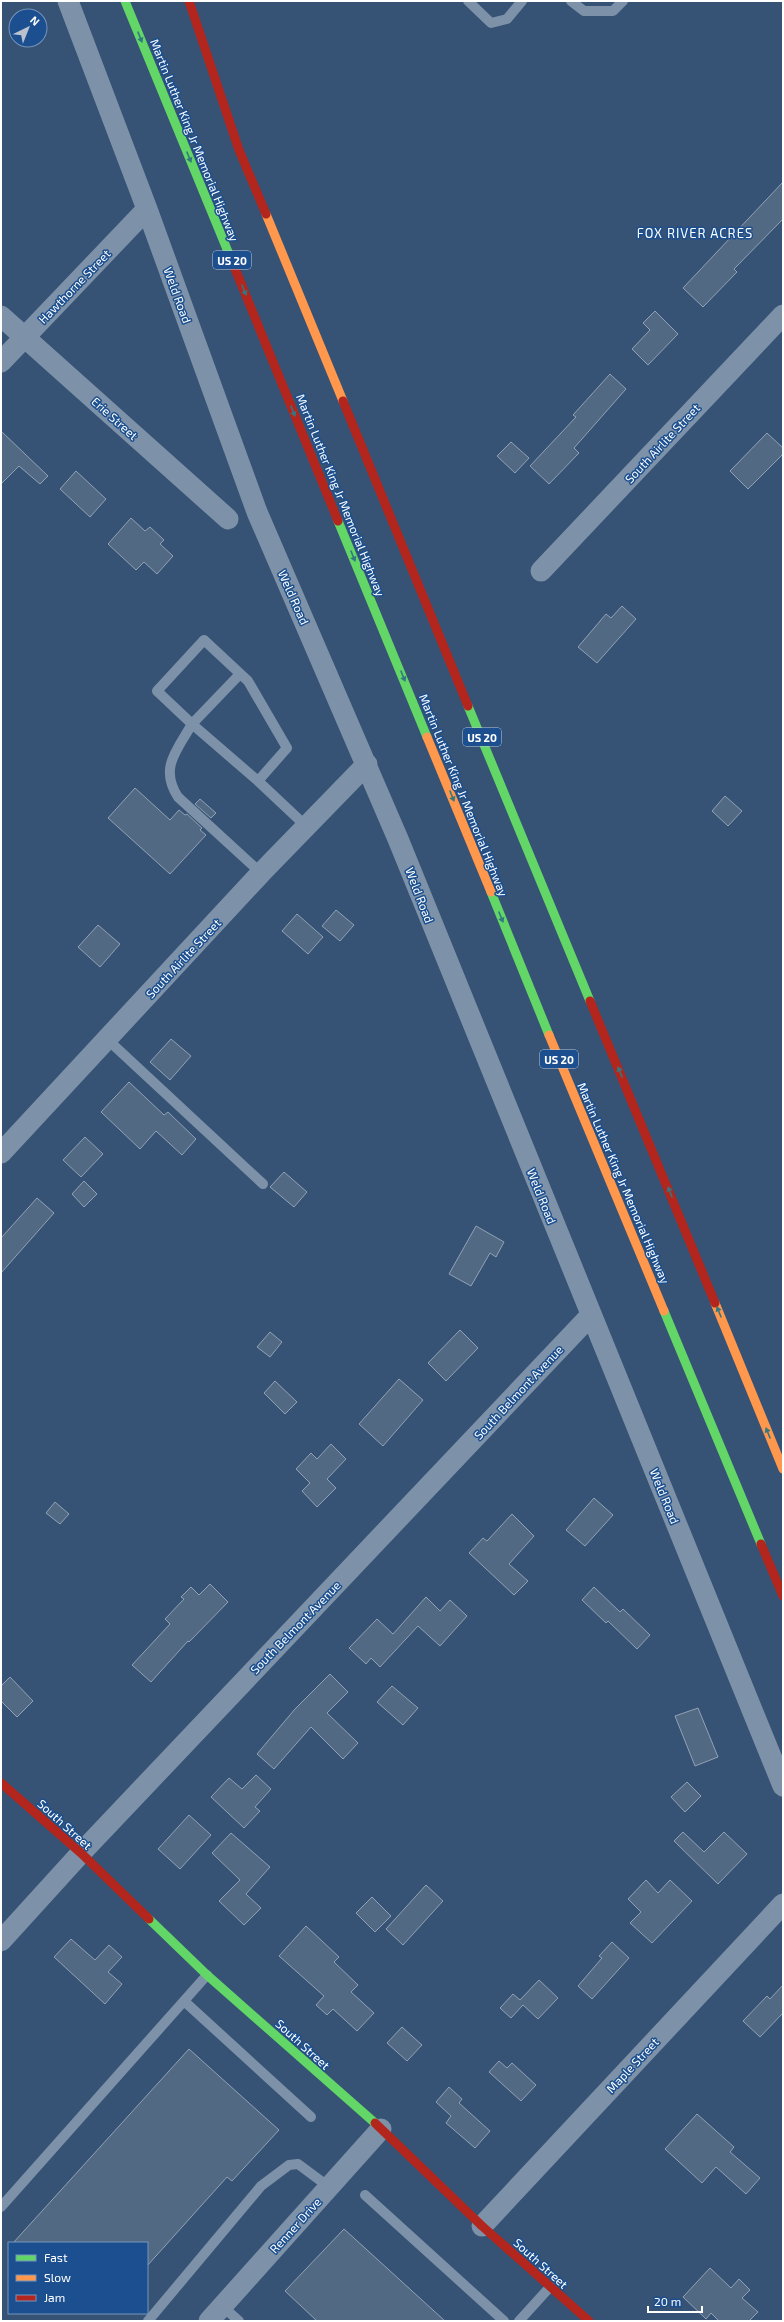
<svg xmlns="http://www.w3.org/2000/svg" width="784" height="2322" font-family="'Exo 2',sans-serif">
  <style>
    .building { fill: #526984; stroke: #92a2b6 }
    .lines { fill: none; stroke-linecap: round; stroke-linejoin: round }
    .lane { stroke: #7d92a8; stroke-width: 10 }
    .street { stroke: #7d92a8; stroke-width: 21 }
    .fast { stroke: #63d668; stroke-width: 9 }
    .slow { stroke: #ff974d; stroke-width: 9 }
    .jam { stroke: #b3261e; stroke-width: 9 }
    .oneway { fill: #317883 }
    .labels { text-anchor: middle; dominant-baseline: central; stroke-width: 3; stroke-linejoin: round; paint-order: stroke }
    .shield { fill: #1b4f8f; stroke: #bbcadd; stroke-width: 1 }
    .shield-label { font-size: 11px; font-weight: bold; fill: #fff }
    .street-label { font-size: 12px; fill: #fff; stroke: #1b4f8f }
    .neighbourhood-label { font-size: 13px; letter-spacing: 1px; fill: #fff; stroke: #1b4f8f }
  </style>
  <rect width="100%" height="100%" fill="#365274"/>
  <path class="building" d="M783,182V219L734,269L737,272L703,307L683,288Z
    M655,311L678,334L648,365L632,349L650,330L643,323Z
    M610,374L626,389L574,448L579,453L549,484L530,466L576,417L573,415Z
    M1,431L48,476L40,484L19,466L1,484Z
    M767,433L783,448V454L748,489L730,471Z
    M511,442L529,458L515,473L497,456Z
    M76,471L106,499L90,517L60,489Z
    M131,518L145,531L150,527L164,540L160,544L173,556L157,574L144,562L136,570L108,544Z
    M622,606L636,619L597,663L578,647L606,614L611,618Z
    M135,788L170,820L179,810L185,815L187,814L202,828L200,830L206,835L170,874L108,818Z
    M725,796L742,811L728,826L712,811Z
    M200,799L216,813L211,818L195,804Z
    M336,910L354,925L340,941L322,926Z
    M297,914L323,937L308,954L282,931Z
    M98,925L120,944L100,967L78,947Z
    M171,1039L191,1056L170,1080L150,1062Z
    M129,1082L164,1115L168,1112L196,1139L182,1155L156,1131L140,1149L101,1112Z
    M85,1137L103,1154L81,1177L63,1160Z
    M284,1172L307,1192L294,1207L270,1187Z
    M84,1181L97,1194L84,1207L72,1194Z
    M37,1198L54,1213L1,1273V1238Z
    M476,1226L504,1242L496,1257L490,1253L471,1286L449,1274Z
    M460,1330L478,1348L446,1381L428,1363Z
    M270,1332L282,1342L270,1357L257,1347Z
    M399,1379L423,1400L383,1446L359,1424Z
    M275,1381L297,1402L285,1414L264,1393Z
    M331,1444L346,1459L327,1479L336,1488L317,1507L302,1491L310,1483L296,1469L311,1453L317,1459Z
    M594,1498L613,1515L585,1546L566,1530Z
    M55,1502L69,1514L60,1524L46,1513Z
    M512,1514L534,1536L509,1564L528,1581L514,1595L469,1553L483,1538L487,1541Z
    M210,1584L228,1602L189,1642L188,1641L151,1682L132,1665L170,1624L165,1619L184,1599L181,1597L191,1587L199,1595Z
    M594,1587L620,1612L623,1609L650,1635L637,1649L608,1621L606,1623L582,1600Z
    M426,1597L440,1611L450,1600L467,1616L440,1646L418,1626L380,1667L371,1658L366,1664L349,1648L377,1619L393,1634Z
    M330,1674L348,1692L327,1713L358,1743L343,1759L311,1727L274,1769L257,1754L295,1709Z
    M10,1677L33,1701L17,1717L1,1701V1686Z
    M392,1686L418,1708L403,1725L377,1702Z
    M698,1708L718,1757L695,1766L675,1716Z
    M256,1775L271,1789L255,1807L260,1811L244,1828L211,1797L229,1778L242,1789Z
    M687,1782L701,1796L685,1812L671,1797Z
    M189,1815L211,1835L180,1869L158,1849Z
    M683,1832L704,1852L724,1832L747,1854L718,1884L674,1841Z
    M231,1833L270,1867L246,1894L261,1908L244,1925L219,1901L240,1880L212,1853Z
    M646,1880L658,1893L670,1880L692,1901L652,1943L630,1923L641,1912L628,1899Z
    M426,1885L443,1901L403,1945L386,1929Z
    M372,1897L391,1916L375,1932L356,1913Z
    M306,1926L339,1957L334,1962L358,1985L351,1992L374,2013L357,2031L333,2009L327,2015L316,2005L324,1996L279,1956Z
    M71,1939L95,1960L109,1945L122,1957L108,1972L122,1984L105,2004L54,1957Z
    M612,1942L629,1958L592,1999L578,1986L602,1958L599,1956Z
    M539,1980L558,1998L538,2019L523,2005L511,2018L500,2008L513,1994L520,2000Z
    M783,1985V2013L760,2037L743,2021L767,1996L770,1999Z
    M402,2027L422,2045L407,2061L387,2043Z
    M189,2049L279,2130L232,2181L227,2177L147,2266V2243H13Z
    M499,2061L507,2068L512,2063L536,2085L521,2101L489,2072Z
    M449,2087L462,2099L459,2103L490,2131L475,2148L446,2123L451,2116L436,2102Z
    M697,2114L734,2147L730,2152L760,2178L746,2194L716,2167L702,2183L665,2149Z
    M344,2229L445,2321H317L285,2291Z
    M710,2268L731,2288L739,2279L750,2290L742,2298L758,2312L749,2321H719L711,2313L706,2319L683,2297Z"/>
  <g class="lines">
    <path class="lane" d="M468,1L491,23L507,19L522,1
      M571,1L584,11H613L623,1
      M240,674L192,724L258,781
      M261,873L178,797C159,768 177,750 192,724L157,691L204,640L248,681L287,748L258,781L307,827
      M108,1040L263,1184
      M184,2001L311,2117
      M365,2195L504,2321
      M1,2207L207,1975
      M222,2306L239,2321
      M148,2321L261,2186L289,2165L298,2164L329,2187
      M519,2321L550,2287"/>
    <path class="street" d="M68,1L147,209L257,512L398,839L783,1786
      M1,316L228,519
      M1,362L147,209
      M541,571L783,315
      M1,1153L261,873L367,764
      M1,1941L81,1853L591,1315
      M482,2226L783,1904
      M209,2321L381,2129"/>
    <path class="fast" d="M125,1L231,259
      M338,521L427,737
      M468,706L590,1001
      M491,892L549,1035
      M664,1311L761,1544
      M149,1919L207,1975L375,2123"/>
    <path class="slow" d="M266,214L343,401
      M427,737L491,892
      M549,1035L664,1311
      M715,1303L783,1469"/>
    <path class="jam" d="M189,1L239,150L266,214
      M231,259L338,521
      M343,401L468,706
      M590,1001L715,1303
      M761,1544L783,1596
      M1,1783L81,1853L149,1919
      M375,2123L482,2226L589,2321"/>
  </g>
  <defs><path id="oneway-solid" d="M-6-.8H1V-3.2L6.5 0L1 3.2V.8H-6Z"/></defs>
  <g class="oneway">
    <use href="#oneway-solid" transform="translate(140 37) rotate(68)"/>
    <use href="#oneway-solid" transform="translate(189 157) rotate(68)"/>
    <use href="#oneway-solid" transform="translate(244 290) rotate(68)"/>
    <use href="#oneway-solid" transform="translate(293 411) rotate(68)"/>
    <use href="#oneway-solid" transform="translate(353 556) rotate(68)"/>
    <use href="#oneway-solid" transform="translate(403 676) rotate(68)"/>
    <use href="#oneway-solid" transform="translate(452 796) rotate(68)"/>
    <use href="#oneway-solid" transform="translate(501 917) rotate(68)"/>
    <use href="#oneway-solid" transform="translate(620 1072) rotate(-112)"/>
    <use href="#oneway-solid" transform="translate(670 1192) rotate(-112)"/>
    <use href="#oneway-solid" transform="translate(719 1312) rotate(-112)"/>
    <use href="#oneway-solid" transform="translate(768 1433) rotate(-112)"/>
  </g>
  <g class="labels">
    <g class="shield">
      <rect x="213" y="251" width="38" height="18" rx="3"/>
      <rect x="463" y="728" width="38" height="18" rx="3"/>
      <rect x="540" y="1050" width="38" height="18" rx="3"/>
    </g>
    <g class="shield-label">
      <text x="232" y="260">US 20</text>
      <text x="482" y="737">US 20</text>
      <text x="559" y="1059">US 20</text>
    </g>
    <g class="street-label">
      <text transform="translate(195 140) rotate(68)">Martin Luther King Jr Memorial Highway</text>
      <text transform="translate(74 286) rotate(-46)">Hawthorne Street</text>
      <text transform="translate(178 295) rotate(70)">Weld Road</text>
      <text transform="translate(115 418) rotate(42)">Erie Street</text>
      <text transform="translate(662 443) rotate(-47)">South Airlite Street</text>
      <text transform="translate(341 495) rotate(68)">Martin Luther King Jr Memorial Highway</text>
      <text transform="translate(294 597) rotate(66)">Weld Road</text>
      <text transform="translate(464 795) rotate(68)">Martin Luther King Jr Memorial Highway</text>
      <text transform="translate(420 895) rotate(69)">Weld Road</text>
      <text transform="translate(183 958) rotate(-47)">South Airlite Street</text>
      <text transform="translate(624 1183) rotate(67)">Martin Luther King Jr Memorial Highway</text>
      <text transform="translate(542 1196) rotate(68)">Weld Road</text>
      <text transform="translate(518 1392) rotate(-47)">South Belmont Avenue</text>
      <text transform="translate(665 1496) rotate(68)">Weld Road</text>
      <text transform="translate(295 1627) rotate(-46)">South Belmont Avenue</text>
      <text transform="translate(65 1824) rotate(42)">South Street</text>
      <text transform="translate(303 2044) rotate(42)">South Street</text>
      <text transform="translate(632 2065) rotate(-47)">Maple Street</text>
      <text transform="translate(295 2225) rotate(-48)">Renner Drive</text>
      <text transform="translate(541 2263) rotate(42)">South Street</text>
    </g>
    <g class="neighbourhood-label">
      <text x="695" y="233">FOX RIVER ACRES</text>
    </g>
  </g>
  <rect width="784" height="2322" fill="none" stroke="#ffffff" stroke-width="4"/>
  <rect x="8" y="2242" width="140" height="72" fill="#1b4f8f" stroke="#7695bc"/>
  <rect x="16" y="2255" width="20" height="6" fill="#63d668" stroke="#7695bc"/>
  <text x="44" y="2262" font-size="12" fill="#ffffff">Fast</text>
  <rect x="16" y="2275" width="20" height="6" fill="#ff974d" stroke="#7695bc"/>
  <text x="44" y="2282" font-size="12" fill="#ffffff">Slow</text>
  <rect x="16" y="2295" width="20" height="6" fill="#b3261e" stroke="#7695bc"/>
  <text x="44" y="2302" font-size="12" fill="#ffffff">Jam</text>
  <g transform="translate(28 28) rotate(43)"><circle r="19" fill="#1b4f8f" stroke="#7695bc"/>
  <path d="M0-3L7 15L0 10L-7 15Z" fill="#b9c2ce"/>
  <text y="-6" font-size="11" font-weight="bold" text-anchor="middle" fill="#ffffff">N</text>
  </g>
  <path d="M648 2306v6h54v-6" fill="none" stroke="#ffffff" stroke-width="2"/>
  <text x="654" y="2306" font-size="12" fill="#ffffff" stroke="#1b4f8f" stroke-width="3" paint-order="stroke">20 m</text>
</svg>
